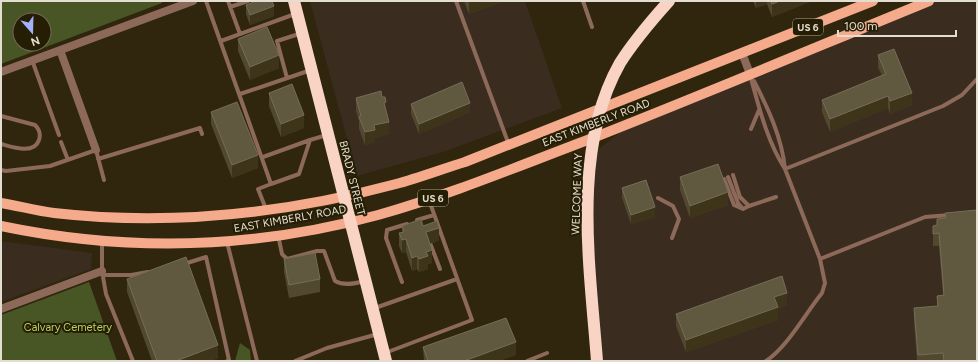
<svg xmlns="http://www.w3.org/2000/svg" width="978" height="362" font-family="Figtree,sans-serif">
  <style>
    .commercial { fill: #3a2c1f }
    .green { fill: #485525; fill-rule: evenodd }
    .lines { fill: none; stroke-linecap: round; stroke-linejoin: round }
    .lane { stroke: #8d695a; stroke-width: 4 }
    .street { stroke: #8d695a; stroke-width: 8 }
    .primary { stroke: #f5ab8b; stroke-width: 10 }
    .highway { stroke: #f9d4c5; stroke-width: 12 }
    .wall { fill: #51482f }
    .shaded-wall { fill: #3d341a }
    .building { fill: #615840; stroke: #756d57 }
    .labels { text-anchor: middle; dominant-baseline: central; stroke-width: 4; stroke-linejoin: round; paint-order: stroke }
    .shield { fill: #251d04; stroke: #aaa492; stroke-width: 1 }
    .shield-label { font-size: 10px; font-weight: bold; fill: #e3decf }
    .street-label { font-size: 11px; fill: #e3decf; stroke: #251d04 }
    .park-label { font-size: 11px; fill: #b6d260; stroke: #251d04 }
  </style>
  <rect width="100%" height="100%" fill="#2f260d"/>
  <path class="commercial" d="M310,1H525L562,108L443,152L357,176Z
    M929,1H977V361H597L591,155L632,123Z
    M1,241L92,253L91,269L1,302Z"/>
  <path class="green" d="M1,1H162V3L1,64ZM20,20H44V44H20Z
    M89,282L117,361H1V315Z
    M240,343L250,350L251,361H235Z"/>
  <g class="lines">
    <path class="lane" d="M206,1L271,184L258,189L266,209
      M228,1L240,34
      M456,1L509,145
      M583,1L592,27
      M230,7L248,1
      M221,41L295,14
      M32,60L59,135
      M750,75C759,107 767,141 785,169L820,259L825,283L822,293C805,314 788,346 766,361
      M287,78L277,41L302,33
      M754,81C768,108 782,138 785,169
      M240,94L311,70
      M1,116L35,125C39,129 41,134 39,140C34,155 12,147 1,144
      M751,129L759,110
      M310,140L327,135
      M61,142L68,160
      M263,157L310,140L299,174L271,184
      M98,159L200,128L202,134
      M785,169L943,106L962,95L977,79
      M1,170L6,171L50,166L96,150L104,180
      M733,175L740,197L749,206L776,197
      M728,177L738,203L743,209L749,206
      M724,179L734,205L743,209
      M658,198L673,206L679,219L672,238
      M417,220L434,215
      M278,235L282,254L287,259L317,251H324L335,281C344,286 354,284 364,281
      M102,241V271L106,294L133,361
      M227,242L257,361
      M430,243L440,269
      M820,259L925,217L950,215
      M184,264L206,257L229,360L227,361
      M102,275H131L148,272
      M402,282L386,238L387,230L407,224
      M375,308L457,279
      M385,353L472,320L429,200
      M295,361L327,348L378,334
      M527,361L547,353"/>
    <path class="street" d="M60,50L96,150
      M742,53L750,74
      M1,72L193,1
      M1,309L102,271"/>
    <path class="primary" d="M1,203C19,206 37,211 54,213C169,226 284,214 396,184C419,178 442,169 465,162L873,1
      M1,226C126,252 254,249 378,215C449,195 516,167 585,141C700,96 814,48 929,1"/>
    <path class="highway" d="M294,1L386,361
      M597,361C590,267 571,149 620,63C634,41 651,21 669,1"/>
  </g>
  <path class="wall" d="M464,1H505L469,14Z
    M753,1H812L772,17L767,4L756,8Z
    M246,5L274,16L250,25L246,14Z
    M238,39L279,68L250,80L238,51Z
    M878,55L912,105L890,114L888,108L830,132L822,112V100L882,75L878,68Z
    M269,93L304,128L281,137L269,106Z
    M356,98L386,112L389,134L375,138V142L365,145L359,129V121L356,111Z
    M411,104L470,112L419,134L411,114Z
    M211,112L258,168L232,178L211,124Z
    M680,177L728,205L690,218L680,190Z
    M622,188L655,217L631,224L622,198Z
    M945,213L977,361H917L914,321V308L937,306V296L943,295L939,246H933V226H937V219L945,218Z
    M402,226H423L439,240L430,244L432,263L428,264V269L419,272L417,269L412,271L406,252L402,253L399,246V233H402Z
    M284,259L320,279V292L289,298L284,272Z
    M127,279L218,358L211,361H152L127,292Z
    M787,305L778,309V320L686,352L676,326V314Z
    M423,347L516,355L499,361H424Z"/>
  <path class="shaded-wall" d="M470,1H505L469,14V2Z
    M756,1H767V4L756,8Z
    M780,1H812L772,17V4Z
    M274,6V16L250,25V15Z
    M279,55V68L250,80V67Z
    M912,93V105L890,114V101Z
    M888,96V108L830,132V119Z
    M386,102V115L384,103Z
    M470,103V112L419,134V124Z
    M304,115V128L281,137V124Z
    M389,122V134L375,138V142L365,145V132L374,125Z
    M258,155V168L232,178V165Z
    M728,192V205L690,218V206Z
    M655,207V217L631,224V215Z
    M439,228V240L426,245V232Z
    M406,239V252L402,253V240Z
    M432,250V263L428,264V269L419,272V259L426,252Z
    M417,256V269L412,271V258Z
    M787,293V305L778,309V320L686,352V340L774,297Z
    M516,342V355L499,361H464Z
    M218,345V358L211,361H176Z"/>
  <path class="building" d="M256,1H272L274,6L250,15L246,5Z
    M771,1H780L772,4Z
    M267,27L279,55L250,67L238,39Z
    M894,49L912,93L890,101L888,96L830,119L822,100L886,74L878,55Z
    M462,82L470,103L419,124L411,104Z
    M292,84L304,115L281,124L269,93Z
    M381,91L382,97H385L386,102L384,103L389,122L374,125L375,130L365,132L359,117L361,116L356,98Z
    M237,102L258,155L232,165L211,112Z
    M718,164L728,192L690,206L680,177Z
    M646,180L655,207L631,215L622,188Z
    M977,210V361H944L943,353L918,355L914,308L938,306L937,296L944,295L939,233L933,234V226L937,225V219L946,218L945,213Z
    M421,219L423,226L437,221L439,228L426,232L432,250L426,252L428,256L419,259L417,256L412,258L406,239L402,240L399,233L404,232L402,226Z
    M315,253L320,279L289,285L284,259Z
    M186,257L218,345L176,361H157L127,279Z
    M782,276L787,293L774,297L778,307L686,340L676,314Z
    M506,318L516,342L464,361H428L423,347Z"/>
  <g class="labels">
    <g class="shield">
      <rect x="793" y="19" width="30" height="16" rx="3"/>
      <rect x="418" y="190" width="30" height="16" rx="3"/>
    </g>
    <g class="shield-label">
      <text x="808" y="27">US 6</text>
      <text x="433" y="198">US 6</text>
    </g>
    <g class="street-label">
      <text transform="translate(596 123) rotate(-21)">EAST KIMBERLY ROAD</text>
      <text transform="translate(352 178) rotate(76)">BRADY STREET</text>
      <text transform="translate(577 194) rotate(-88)">WELCOME WAY</text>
      <text transform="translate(290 219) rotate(-10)">EAST KIMBERLY ROAD</text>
    </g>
    <g class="park-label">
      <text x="68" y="327">Calvary Cemetery</text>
    </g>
  </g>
  <rect width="978" height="362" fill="none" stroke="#e3decf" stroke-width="4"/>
  <g transform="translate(32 32) rotate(160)"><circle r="19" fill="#251d04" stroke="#716a55"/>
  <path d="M0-3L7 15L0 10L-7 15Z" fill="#a3b2fd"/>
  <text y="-6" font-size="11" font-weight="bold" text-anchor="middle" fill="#e3decf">N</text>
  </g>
  <path d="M838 30v6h118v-6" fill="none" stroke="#e3decf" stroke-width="2"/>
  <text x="844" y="30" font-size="12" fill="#e3decf" stroke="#251d04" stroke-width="3" paint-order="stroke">100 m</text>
</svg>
